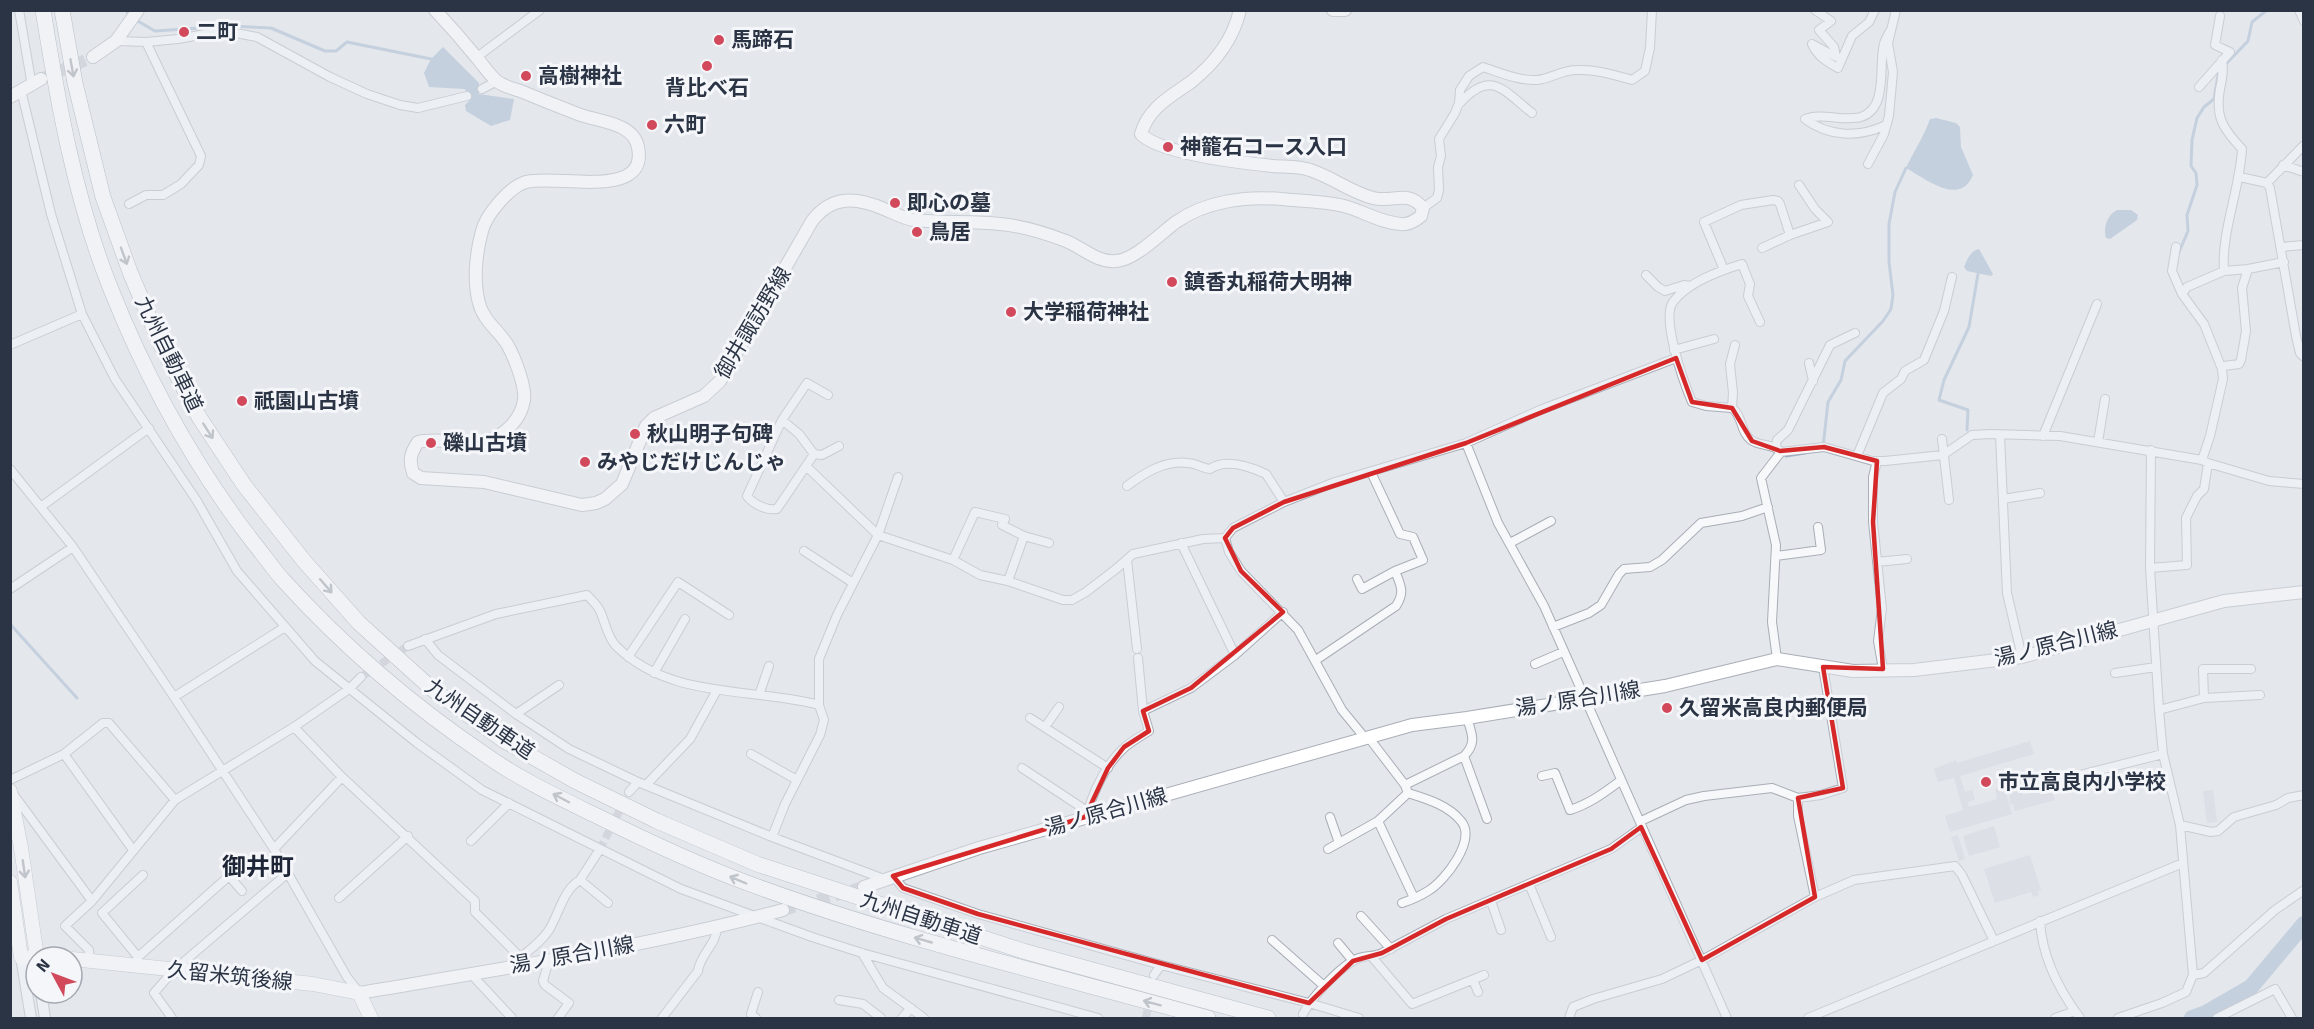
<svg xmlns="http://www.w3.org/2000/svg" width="2314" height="1029" font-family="Signika,'Noto Sans JP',sans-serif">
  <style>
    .built { fill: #d2d6de }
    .water { fill: #9fb4cc }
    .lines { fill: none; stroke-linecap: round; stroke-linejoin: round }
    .stream { stroke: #9fb4cc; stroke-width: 3 }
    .river { stroke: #9fb4cc; stroke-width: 16 }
    .minor-tunnel { stroke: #bfc3cb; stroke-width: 8; stroke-dasharray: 8 4; stroke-linecap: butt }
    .secondary-tunnel { stroke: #bfc3cb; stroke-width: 12; stroke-dasharray: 12 6; stroke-linecap: butt }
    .minor-casing { stroke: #a9aeb7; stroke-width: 10 }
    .tertiary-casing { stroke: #a9aeb7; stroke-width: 12 }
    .secondary-casing { stroke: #a9aeb7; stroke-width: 14 }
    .primary-casing { stroke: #a3abb8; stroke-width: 15 }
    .motorway-casing { stroke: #8b94a3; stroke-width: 16 }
    .minor { stroke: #f7f8fa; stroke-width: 8 }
    .tertiary { stroke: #f7f8fa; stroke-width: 10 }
    .secondary { stroke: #fff; stroke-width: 12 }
    .primary { stroke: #fff; stroke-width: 14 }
    .motorway { stroke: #fff; stroke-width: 15 }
    .oneway { stroke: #959aa2 }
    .marked { fill: none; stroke: #d62828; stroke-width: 4.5; stroke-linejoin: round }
    .poi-dot { fill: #d1495b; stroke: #f4f6f9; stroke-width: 2 }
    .labels { text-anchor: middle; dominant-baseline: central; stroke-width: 6; stroke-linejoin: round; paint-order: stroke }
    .poi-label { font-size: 21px; font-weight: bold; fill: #2b3445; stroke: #f4f6f9; text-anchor: start }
    .street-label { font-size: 21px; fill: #2b3445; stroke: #f4f6f9 }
    .quarter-label { font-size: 24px; font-weight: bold; fill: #1d2536; stroke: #f4f6f9 }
  </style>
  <rect width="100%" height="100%" fill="#e4e7ec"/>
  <path class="built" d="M2030,741L2034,754L1960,776L1965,792L1972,790L1975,800L1968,802L1969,807L1997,799L1995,789L2004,786L2012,814L1950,832L1945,816L1963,810L1954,778L1938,782L1934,769L1956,760L1957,763Z
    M2020,785L2023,795L2051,788L2055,800L2015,811L2013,804H2010L2009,789Z
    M2213,790L2217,822L2207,823L2203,791Z
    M1994,826L2000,847L1969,856L1963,836Z
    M1958,835L1965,859L1959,861L1951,837Z
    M2030,855L2041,890L2038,891L2039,895L2033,897L2031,892L1995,903L1984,869Z"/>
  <path class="water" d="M443,47L479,83V94L514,99L510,120L491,126L466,111L465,105L469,101L468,92L464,89L429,87L424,73L431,59Z
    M1936,118L1956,123L1960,127L1961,147L1973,175C1960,207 1926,179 1906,168C1914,151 1924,136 1930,119Z
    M2117,210H2131L2138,215L2137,220L2110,239L2106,238C2103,228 2107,215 2117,210Z
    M1979,249L1993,274L1991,276L1967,271L1964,267C1967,260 1970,251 1979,249Z"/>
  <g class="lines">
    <path class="stream" d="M125,10L131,15
      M136,20L155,31L231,26L271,28L325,51H336L347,42L431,59
      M2224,66L2248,41L2252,22L2267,10
      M2179,252L2188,231L2187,215L2197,185L2196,173L2191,166L2192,140L2197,118L2204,107L2214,99L2219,70
      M1967,430L1968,410L1939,400L1944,380L1969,327L1978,274
      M1823,447L1828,402L1841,380L1845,361L1883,321L1891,309L1893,295L1889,262V224L1895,192L1906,168
      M1786,456L1805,453
      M10,624L77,698"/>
    <path class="river" d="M2192,1018L2206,1013L2251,987L2304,924"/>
    <path class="minor-tunnel" d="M361,677L408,646
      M600,849L629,792
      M1146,1018L1150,998"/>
    <path class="secondary-tunnel" d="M41,79L93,57
      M783,910L864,887"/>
    <defs>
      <path id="minor" d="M19,10L32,86
        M1815,10L1831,21L1819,30L1834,47L1836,57L1812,44C1817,56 1827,62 1838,68L1852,36L1869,22L1875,10
        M2299,10L2304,21
        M116,41L146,42L178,39L216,32H231L257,37L330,77L367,94L400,105L418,108L467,96
        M477,57L540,10
        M2199,87L2230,52L2215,45L2220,16
        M482,89L497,81
        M21,90L51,214L82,314L115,379L197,501L237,571L315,661L417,743L482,790L681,889L812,937L862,953L1098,1018
        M1460,103C1491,69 1503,90 1532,113
        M1886,125C1859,138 1829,137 1805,119C1822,112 1843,122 1861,117C1889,108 1878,64 1884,44C1885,39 1888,35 1890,31
        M1868,164L1884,134L1889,116L1893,72L1888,43L1896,10
        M2283,165L2304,172
        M2240,177L2267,183L2270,188L2296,336L2300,353L2304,357
        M2267,183L2304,145
        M129,204L146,195H163L181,184L199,165L201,156L146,42
        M1423,208L1437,198L1439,190L1438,167L1441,156L1439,139L1455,113L1459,103L1460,90L1469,76L1483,67C1501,73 1519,81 1537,80C1550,79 1561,70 1577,70C1596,69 1614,75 1632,80L1645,71L1650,48L1652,10
        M2176,247L2172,271L2182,294
        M2281,247L2304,245
        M1762,248L1790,235
        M1724,270L1704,222L1741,205L1773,200L1778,201L1780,204L1790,235L1828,222L1815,209L1799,185
        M2224,271L2248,269L2284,262
        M1646,275L1658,287L1665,291L1684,285L1690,286
        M1760,322L1748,296L1750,284L1742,264C1719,271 1688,282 1673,302C1661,319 1684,383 1692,402L1706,406L1732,408C1743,416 1740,432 1751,440C1761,447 1773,443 1781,452
        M10,345L82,314
        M1674,350L1714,339
        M1809,363L1813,381
        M2222,369L2224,366L2239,364L2241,360L2246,331L2242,288L2248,269
        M1732,408L1733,393L1730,364L1735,345
        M782,420L807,383L828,395
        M2000,435L2007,593L2022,657
        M2043,436L2097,304
        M1942,439L1949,500
        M2098,442L2105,399
        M1466,443L1498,523L1544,606L1727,1018
        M1776,447L1777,440L1788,430L1830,345L1855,333
        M814,454L822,455L839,446
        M1857,456L1883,393L1901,379L1905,371L1924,360L1944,311L1952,277
        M2202,460L2210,436L2223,379L2222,369L2204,324L2182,294L2187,287L2224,271C2221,232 2240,189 2242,149C2223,129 2215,117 2220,89C2222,79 2224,71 2222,60
        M1877,461L1873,477V522L1882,609L1878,641L1883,669
        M806,466L814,454L799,434L782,420L747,496C753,504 767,511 777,509L806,466L878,535L953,560L980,575L1008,581L1063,600H1072L1086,592L1116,569L1133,554L1203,539L1225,538L1233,528L1284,502L1335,482L1466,443L1540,410L1676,358
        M10,469L73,547L174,697L274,849L347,977L359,992
        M1127,486C1144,473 1165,460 1188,463C1195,463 1202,468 1210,469C1226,458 1249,466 1266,474L1284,502
        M2003,499L2040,493
        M42,506L149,428
        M1024,536L1049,543
        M1225,538L1229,552L1241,571L1298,630L1342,710L1365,738
        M1181,543L1235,655L1283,612
        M1510,543L1551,521
        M804,551L853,583
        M1776,556L1821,550L1818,527
        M953,560L975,512L1005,519L1002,525L1024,536L1008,581
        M1127,560L1137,649
        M1877,562L1907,559
        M2150,568L2187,565L2186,518L2197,496L2204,489L2208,463
        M1357,579L1362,589L1395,571L1423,560L1413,537L1400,534L1371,472
        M10,589L73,547
        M1553,627L1589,613L1601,605L1619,574L1624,569L1650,567L1662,560L1701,523L1742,516L1768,507
        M425,639L438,655L516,714L569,749L638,782L772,837L884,879
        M408,646L496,614L587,595C591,599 596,604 599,609C605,620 607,637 616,646C671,700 751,687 819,705
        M628,657L678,582L729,615
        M1777,659L1772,622L1776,545L1761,478L1781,452L1824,447L1873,461H1885L1943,455L1972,435L1991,434L2060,436L2202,460L2208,463L2269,481L2304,484
        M1316,660L1396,606C1405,592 1401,586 1395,571
        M1535,664L1563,652
        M654,673L685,619
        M2115,673L2156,667
        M759,695L769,666
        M174,697L285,627
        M2204,698L2260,695
        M2159,710L2204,698L2203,669H2251
        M1143,711L1191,688L1235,655
        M516,714L559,685
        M1030,718L1108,768
        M294,727L342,777L475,901V912L527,964
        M1045,727L1059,707
        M1369,738L1405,785L1408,793C1427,799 1448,805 1461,821C1477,840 1445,881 1428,891C1420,896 1411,900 1402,903
        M64,754L133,850
        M751,754L797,780
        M1464,756C1477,743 1472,734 1467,718
        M1022,768L1087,811
        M1542,776L1555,773L1570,810C1589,804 1604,793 1620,781
        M10,780L64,754L103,723H109L175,800
        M2056,781L2163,754
        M646,785L690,739L717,690
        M1405,785L1464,756L1487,819
        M629,792L638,782
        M14,795L92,901
        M1798,798V816L1815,897
        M1086,817C1093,792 1105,765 1125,747C1132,741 1141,736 1149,731L1143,711L1138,658
        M1330,817L1339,843
        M1378,821L1414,898
        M1641,821L1686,800L1704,796L1772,788L1798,798L1821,795L1843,788L1823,667
        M2180,825L2211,832L2218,831L2234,817L2276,805L2288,798L2304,795
        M772,837L785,804L820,735L824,720L819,705V659L837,615L878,535L898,477
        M471,841L509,803
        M274,849L342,777
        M600,849L580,880L608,903
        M1328,849L1378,821L1408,793
        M893,876L903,888L978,914L1161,965L1309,1003L1359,1018
        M1529,884L1551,937
        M339,898L408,836
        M1491,901L1501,930
        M1361,916L1391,949
        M2040,921C2042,957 2059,990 2080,1018
        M1272,940L1324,986
        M1338,943L1353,961
        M862,953L883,988L924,1018
        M138,957L102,913L143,875
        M521,957C531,949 542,941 549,930C559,914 563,890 580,880
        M1372,957L1412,1004L1484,975
        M90,960L89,950L65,926L92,901L175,800L294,727L349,689L361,677
        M549,960L543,981L545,985L569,1003L558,1018
        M137,966L138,957L229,876L242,891
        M471,974L512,1018
        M1154,975L1161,965
        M2193,975L2204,973L2275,910L2304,890
        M1473,980L1478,992
        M839,1000L863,1004L881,1018
        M1303,1014C1312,997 1341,965 1359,958C1367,955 1374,957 1382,953L1446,919L1611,849L1642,827
        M172,1018L154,993L173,971L288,873
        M662,1018L698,971C700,954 717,944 717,927
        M756,1018L751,1014L758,992
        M902,1018L911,1008
        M1569,1018L1573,1007L1593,999L1662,979L1702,960L1815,897L1854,880L1955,866L1962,875L1994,941
        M1808,1018L2183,863
        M2055,1018L2075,1011
        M2118,1018L2162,1003L2186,992L2193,975L2180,825L2163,754L2159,710L2150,568L2151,450
        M2217,1018L2275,989L2292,1018"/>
      <path id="tertiary" d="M21,957L31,1018
        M41,993L45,1018"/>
      <path id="secondary" d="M435,10C450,26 464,42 477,58C484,66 490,76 498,82C505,87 515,89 523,92C542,100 560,107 578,114C598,122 633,122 638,147C649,201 555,174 526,182C509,187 486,215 482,231C476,253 473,281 479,303C483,320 498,330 507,344C514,356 526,386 524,400C521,420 504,436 486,441C463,446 441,437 418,442C410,454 409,460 413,473L421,478L484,482L582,505L596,503L605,499L622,484L646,426L654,418L704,396L720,381L812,221C832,195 856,197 884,209C894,213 904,219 914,220C943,223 972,221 1000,224C1023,226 1045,233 1066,241C1083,248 1098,263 1116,261C1135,260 1161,233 1176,222C1206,201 1246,196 1281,199C1302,201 1324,201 1344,206C1363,211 1381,223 1401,224C1408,225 1415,221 1421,216L1423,208C1407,189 1394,203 1373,198C1350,192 1332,177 1310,170C1299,166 1285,167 1273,166C1244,163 1160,154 1141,134C1148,108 1170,97 1191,82C1215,63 1233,40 1240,10
        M1333,10H1345
        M93,57L116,41L138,10
        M10,97L41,79
        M864,887L979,848L1412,725L1467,718L1665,686L1777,659L1853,671L1914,670L2022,657L2224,601L2304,592
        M359,993C501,969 644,947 783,910"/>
      <path id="primary" d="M10,791L21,848L37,957
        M10,882L21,957L36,958
        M72,959L313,984L359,993L371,1018"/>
      <path id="motorway" d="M43,10C58,103 75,199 110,287C146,378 193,464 253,542C264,555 273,569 284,581C344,647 413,706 487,756C521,780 560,798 597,816C647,841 698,865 750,884C899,939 1055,975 1208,1018
        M62,10L75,83L103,197L130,272L161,345L199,417L244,485L304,561L359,623L432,689L503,740L575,781L657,821L757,864L1023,951L1268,1018"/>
    </defs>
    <use href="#minor" class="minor-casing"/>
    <use href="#tertiary" class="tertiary-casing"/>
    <use href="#secondary" class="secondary-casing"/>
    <use href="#primary" class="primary-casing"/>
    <use href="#motorway" class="motorway-casing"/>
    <use href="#minor" class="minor"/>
    <use href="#tertiary" class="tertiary"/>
    <use href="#secondary" class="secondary"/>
    <use href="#primary" class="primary"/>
    <use href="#motorway" class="motorway"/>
  </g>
  <defs><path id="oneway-shaft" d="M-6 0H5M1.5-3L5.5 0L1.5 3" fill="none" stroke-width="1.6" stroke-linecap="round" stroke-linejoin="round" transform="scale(1.5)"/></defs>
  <g class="oneway">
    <use href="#oneway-shaft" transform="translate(72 68) rotate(80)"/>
    <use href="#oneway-shaft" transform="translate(124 256) rotate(70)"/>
    <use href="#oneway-shaft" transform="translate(208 431) rotate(57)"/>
    <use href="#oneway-shaft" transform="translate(326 586) rotate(49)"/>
    <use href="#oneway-shaft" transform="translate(561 798) rotate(-152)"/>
    <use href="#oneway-shaft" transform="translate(24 869) rotate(82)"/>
    <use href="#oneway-shaft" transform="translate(738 880) rotate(-157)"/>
    <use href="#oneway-shaft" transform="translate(923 940) rotate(-164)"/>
    <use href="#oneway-shaft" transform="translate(1152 1003) rotate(-165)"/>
  </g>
  <path d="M0 0H2314V1029H0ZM1676,358L1692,402L1732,408L1752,441L1780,451L1824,447L1877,461L1873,522L1883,669L1823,667L1843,788L1798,798L1815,897L1702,960L1641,827L1611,849L1446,919L1382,953L1353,961L1309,1003L978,914L903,888L893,876L1085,817L1108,768L1124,747L1149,731L1143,711L1191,688L1283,612L1241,571L1225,538L1233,528L1284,502L1466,443Z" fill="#e4e7ec" fill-opacity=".55" fill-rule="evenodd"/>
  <path class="marked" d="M1676,358L1692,402L1732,408L1752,441L1780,451L1824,447L1877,461L1873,522L1883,669L1823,667L1843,788L1798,798L1815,897L1702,960L1641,827L1611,849L1446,919L1382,953L1353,961L1309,1003L978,914L903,888L893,876L1085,817L1108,768L1124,747L1149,731L1143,711L1191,688L1283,612L1241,571L1225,538L1233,528L1284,502L1466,443Z"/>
  <g class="poi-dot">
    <circle cx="184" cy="32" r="6"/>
    <circle cx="719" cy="40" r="6"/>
    <circle cx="707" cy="66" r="6"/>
    <circle cx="526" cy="76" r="6"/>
    <circle cx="652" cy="125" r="6"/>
    <circle cx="1168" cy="147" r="6"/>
    <circle cx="895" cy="203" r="6"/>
    <circle cx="917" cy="232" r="6"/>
    <circle cx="1172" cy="282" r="6"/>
    <circle cx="1011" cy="312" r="6"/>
    <circle cx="242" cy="401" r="6"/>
    <circle cx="635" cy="434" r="6"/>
    <circle cx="431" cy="443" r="6"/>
    <circle cx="585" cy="462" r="6"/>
    <circle cx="1667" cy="708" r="6"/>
    <circle cx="1986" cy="782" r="6"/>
  </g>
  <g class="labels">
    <g class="poi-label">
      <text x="196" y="32">二町</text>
      <text x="731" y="40">馬蹄石</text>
      <text x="538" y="76">高樹神社</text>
      <text x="707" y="88" text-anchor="middle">背比べ石</text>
      <text x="664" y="125">六町</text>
      <text x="1180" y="147">神籠石コース入口</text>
      <text x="907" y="203">即心の墓</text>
      <text x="929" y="232">鳥居</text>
      <text x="1184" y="282">鎮香丸稲荷大明神</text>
      <text x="1023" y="312">大学稲荷神社</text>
      <text x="254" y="401">祇園山古墳</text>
      <text x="647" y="434">秋山明子句碑</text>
      <text x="443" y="443">礫山古墳</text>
      <text x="597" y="462">みやじだけじんじゃ</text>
      <text x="1679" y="708">久留米高良内郵便局</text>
      <text x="1998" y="782">市立高良内小学校</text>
    </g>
    <g class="street-label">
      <text transform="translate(753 323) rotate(-59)">御井諏訪野線</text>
      <text transform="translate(169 354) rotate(64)">九州自動車道</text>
      <text transform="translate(2056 644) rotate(-14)">湯ノ原合川線</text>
      <text transform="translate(1578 699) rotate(-9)">湯ノ原合川線</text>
      <text transform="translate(480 719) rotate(34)">九州自動車道</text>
      <text transform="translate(1106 812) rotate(-16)">湯ノ原合川線</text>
      <text transform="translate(921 918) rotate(18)">九州自動車道</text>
      <text transform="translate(572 955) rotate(-10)">湯ノ原合川線</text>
      <text transform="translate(230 976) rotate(6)">久留米筑後線</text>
    </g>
    <g class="quarter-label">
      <text x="258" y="867">御井町</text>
    </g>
  </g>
  <rect width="2314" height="1029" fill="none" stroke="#2b3445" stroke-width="24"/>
  <g transform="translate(54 975) rotate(311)"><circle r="28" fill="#f4f6f9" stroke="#a4a8b1" stroke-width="1.5"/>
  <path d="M0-4.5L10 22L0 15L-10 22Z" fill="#d1495b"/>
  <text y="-9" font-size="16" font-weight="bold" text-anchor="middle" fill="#2b3445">N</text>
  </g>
</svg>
